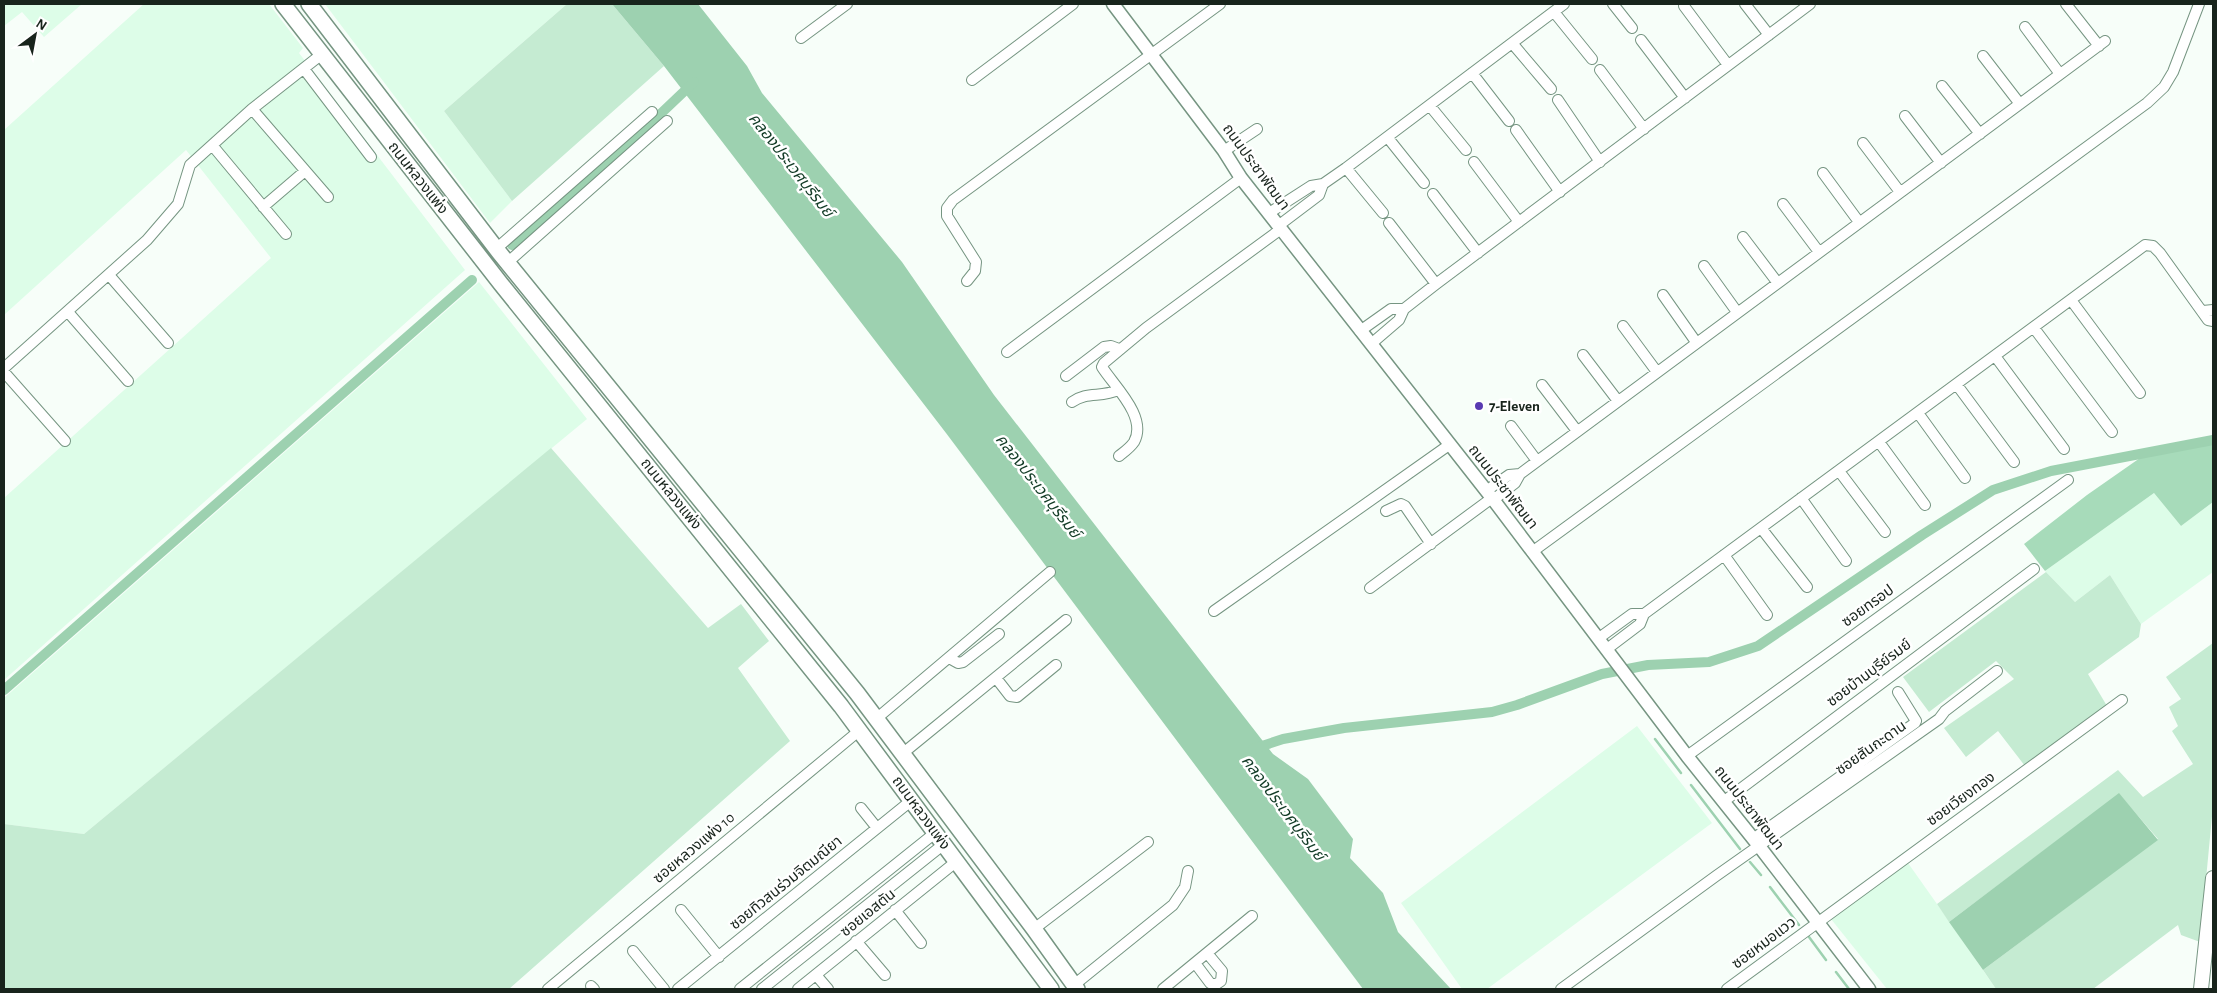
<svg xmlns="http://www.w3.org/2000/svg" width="2217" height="993" font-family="'Alegreya Sans','Noto Sans Thai',sans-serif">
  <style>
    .built { fill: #ddfde8 }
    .green { fill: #c5ebd2 }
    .forest { fill: #a7dbba }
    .water { fill: #9dd1b0 }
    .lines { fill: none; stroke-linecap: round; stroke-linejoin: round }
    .stream { stroke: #9dd1b0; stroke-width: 2.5 }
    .canal { stroke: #9dd1b0; stroke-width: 10 }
    .minor-casing { stroke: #769582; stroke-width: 12 }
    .tertiary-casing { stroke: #769582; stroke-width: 15 }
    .secondary-casing { stroke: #769582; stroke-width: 16 }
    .primary-casing { stroke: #769582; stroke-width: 18 }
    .minor { stroke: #fff; stroke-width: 10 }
    .tertiary { stroke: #fff; stroke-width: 12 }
    .secondary { stroke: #fff; stroke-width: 14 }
    .primary { stroke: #fff; stroke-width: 15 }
    .poi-dot { fill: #593ab2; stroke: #fff; stroke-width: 2 }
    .labels { text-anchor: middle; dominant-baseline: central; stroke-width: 5; stroke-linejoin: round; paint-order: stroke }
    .street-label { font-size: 15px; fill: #18241c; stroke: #fff }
    .poi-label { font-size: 15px; font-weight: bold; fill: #18241c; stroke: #fff; text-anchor: start }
    .water-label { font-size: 16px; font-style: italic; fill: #123b26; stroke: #fff }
  </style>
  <rect width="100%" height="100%" fill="#f7fef9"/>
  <path class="built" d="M4,4H82L44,37L22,12L4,26Z
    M144,4H269L303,48L299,53L465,270L4,680V498L271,258L186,150L4,315V130Z
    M325,4H567L444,111L512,201L490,223Z
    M479,282L587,419L84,834L4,824V698Z
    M2154,493L2181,526L2213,502V572L2141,624L2110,575L2075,602L2045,571Z
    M1637,726L1712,823L1487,989H1462L1401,903Z
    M1908,863L1937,904L1996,989H1887L1831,919Z"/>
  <path class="green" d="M567,4H612L664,66L512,201L444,111Z
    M551,448L708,628L741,604L769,641L738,668L790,741L509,989H4V824L84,834Z
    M2046,572L2075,602L2110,575L2141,624L2139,637L2088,674L2107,706L2025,766L1998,731L1966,757L1944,728L2014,679L1996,661L1929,712L1903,677Z
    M2213,643V806L2200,942L2181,935L2178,925L2093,989H1996L1983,970L2158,839L2119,794L1949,922L1937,904L2118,770L2143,797L2193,764L2172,731L2178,726L2169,707L2181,699L2166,677Z"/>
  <path class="forest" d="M2213,444V502L2181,526L2154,493L2045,571L2024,544L2087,495L2140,458Z"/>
  <path class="water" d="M612,4H698L747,66L762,93L902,262L994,395L1273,754L1308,779L1353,839L1350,858L1383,893L1398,932L1451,989H1363L946,433L664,66Z
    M2119,793L2158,840L1983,970L1949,922Z"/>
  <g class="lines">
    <path class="stream" d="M1655,739L1681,773
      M1691,785L1740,849
      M1750,862L1761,875
      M1770,887L1799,925
      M1809,937L1826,960
      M1836,972L1849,989"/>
    <path class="canal" d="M512,245L613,159L694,82
      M4,690L472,280
      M1253,749L1283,739L1344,728L1492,712L1517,705L1602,674L1648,665L1709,662L1758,646L1922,535L1993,490L2051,471L2213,440"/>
    <defs>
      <path id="minor" d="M1613,4L1632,28
        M1745,4L1769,35
        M2066,4L2099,46
        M1684,6L1728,65
        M1554,12L1592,59
        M2025,27L2060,74
        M801,38L847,4
        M1641,40L1685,98
        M1512,43L1551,89
        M1983,56L2020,104
        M304,69L371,157
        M1600,70L1644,129
        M1472,73L1509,121
        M972,80L1073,4
        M1942,86L1980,134
        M1558,100L1600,162
        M1430,106L1466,150
        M252,109L328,197
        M1905,116L1941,163
        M1516,130L1560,192
        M1388,138L1424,183
        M1863,143L1900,192
        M212,145L286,234
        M1224,151L1257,129
        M1474,162L1519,222
        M1346,168L1383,213
        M1823,173L1859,222
        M1433,194L1478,253
        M1783,204L1819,252
        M263,207L305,171
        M1269,213L1311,186L1323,184L1346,168L1564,4
        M1389,223L1436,284
        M1278,226L1319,195L1323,184
        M1743,237L1777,282
        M496,249L652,112
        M507,263L667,121
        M1704,266L1737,312
        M109,275L168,343
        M967,281L975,271L976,262L947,216V208L953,200L1220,4
        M1663,295L1696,342
        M2071,300L2140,393
        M2203,311L2213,310
        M68,312L128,381
        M1623,326L1657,372
        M2034,328L2112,432
        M1360,331L1391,309H1404
        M1371,344L1399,320L1404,309L1436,284L1810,4
        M1007,352L1241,178
        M1583,355L1618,401
        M1995,356L2064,449
        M4,368L147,240L178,204L190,165L252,109L322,54
        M4,372L65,441
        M1066,376L1104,347L1111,346L1119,349
        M1542,385L1577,431
        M1957,385L2014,462
        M1072,402C1087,391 1101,398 1118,390
        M1918,413L1965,478
        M1511,426L1537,461
        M1879,442L1925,505
        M1119,456C1124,452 1130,448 1134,442C1148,417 1114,386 1102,367L1104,363L1146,328L1281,229
        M1839,471L1885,532
        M1486,491L1509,475L1520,474
        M1801,498L1846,561
        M1493,500L1515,483L1520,474L2105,41
        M1386,511L1401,504L1405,506L1431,544
        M1761,528L1807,587
        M1532,552L2147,103L2164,87L2173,72L2199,4
        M1724,555L1767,615
        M1370,588L1492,498
        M1214,611L1449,445
        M1599,638L1632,614H1644
        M1607,649L1640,624L1644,614L2145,245L2153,246L2160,253L2208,320L2213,321
        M949,658L958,663L963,662L999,634
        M996,678L1010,696L1017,697L1056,665
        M876,719L1050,572
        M902,754L1066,620
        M1687,756L2068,480
        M1723,802L2034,569
        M861,808L877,828
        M1753,839L1915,723L1916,721L1898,692
        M681,910L719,957
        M895,910L921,943
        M1034,929L1148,842
        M856,941L885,975
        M633,951L664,989
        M1195,963L1210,983L1215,985L1221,981L1222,971L1207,953
        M816,975L828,989
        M1074,985L1173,905L1185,887L1188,871
        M591,986L594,989
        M548,989L860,730
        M678,989L912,800
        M740,989L935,833
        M762,989L944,844
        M798,989L957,861
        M1163,989L1252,916
        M1561,989L1716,876L1939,719L1945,711L1997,671
        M1727,989L2122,700"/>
      <path id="tertiary" d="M1113,4L1224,151L1241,178L1492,498L1687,756L1759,846L1869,989"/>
      <path id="secondary" d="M2201,989L2213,878"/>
      <path id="primary" d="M283,4L501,284L841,706L1051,989
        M309,4L498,251L857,693L1034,929L1077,989"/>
    </defs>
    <use href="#minor" class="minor-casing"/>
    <use href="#tertiary" class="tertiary-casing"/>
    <use href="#secondary" class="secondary-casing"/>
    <use href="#primary" class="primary-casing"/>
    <use href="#minor" class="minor"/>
    <use href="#tertiary" class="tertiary"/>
    <use href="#secondary" class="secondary"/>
    <use href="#primary" class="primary"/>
  </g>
  <circle class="poi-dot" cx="1479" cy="406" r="5"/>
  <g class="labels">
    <g class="street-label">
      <text transform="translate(1256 167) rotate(54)">ถนนประชาพัฒนา</text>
      <text transform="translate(418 178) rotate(52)">ถนนหลวงแพ่ง</text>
      <text transform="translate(1503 487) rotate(52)">ถนนประชาพัฒนา</text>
      <text transform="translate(671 494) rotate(51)">ถนนหลวงแพ่ง</text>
      <text transform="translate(1868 606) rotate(-36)">ซอยทรอป</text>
      <text transform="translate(1869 673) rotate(-37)">ซอยบ้านบุรีย์รมย์</text>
      <text transform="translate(1871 748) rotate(-35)">ซอยสันกะดาน</text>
      <text transform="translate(1961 799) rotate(-36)">ซอยเวียงทอง</text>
      <text transform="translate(1749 808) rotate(52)">ถนนประชาพัฒนา</text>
      <text transform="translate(921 813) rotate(54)">ถนนหลวงแพ่ง</text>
      <text transform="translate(694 848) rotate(-40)">ซอยหลวงแพ่ง 10</text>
      <text transform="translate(786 883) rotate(-39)">ซอยทิวสนร่วมจิตมณียา</text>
      <text transform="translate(868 913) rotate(-39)">ซอยเอสตัน</text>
      <text transform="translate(1764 943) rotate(-37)">ซอยหมอแวว</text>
    </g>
    <g class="poi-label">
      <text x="1489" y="406">7-Eleven</text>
    </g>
    <g class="water-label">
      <text transform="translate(791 165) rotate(52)">คลองประเวศบุรีรมย์</text>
      <text transform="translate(1038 486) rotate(52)">คลองประเวศบุรีรมย์</text>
      <text transform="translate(1283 808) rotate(53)">คลองประเวศบุรีรมย์</text>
    </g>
  </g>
  <rect width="2217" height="993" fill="none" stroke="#18241c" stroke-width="10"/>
  <g transform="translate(35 35) rotate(32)" stroke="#ffffff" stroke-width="4" paint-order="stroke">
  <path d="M0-4L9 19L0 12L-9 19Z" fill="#18241c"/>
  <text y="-8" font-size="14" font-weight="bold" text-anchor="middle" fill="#18241c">N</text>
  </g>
</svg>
